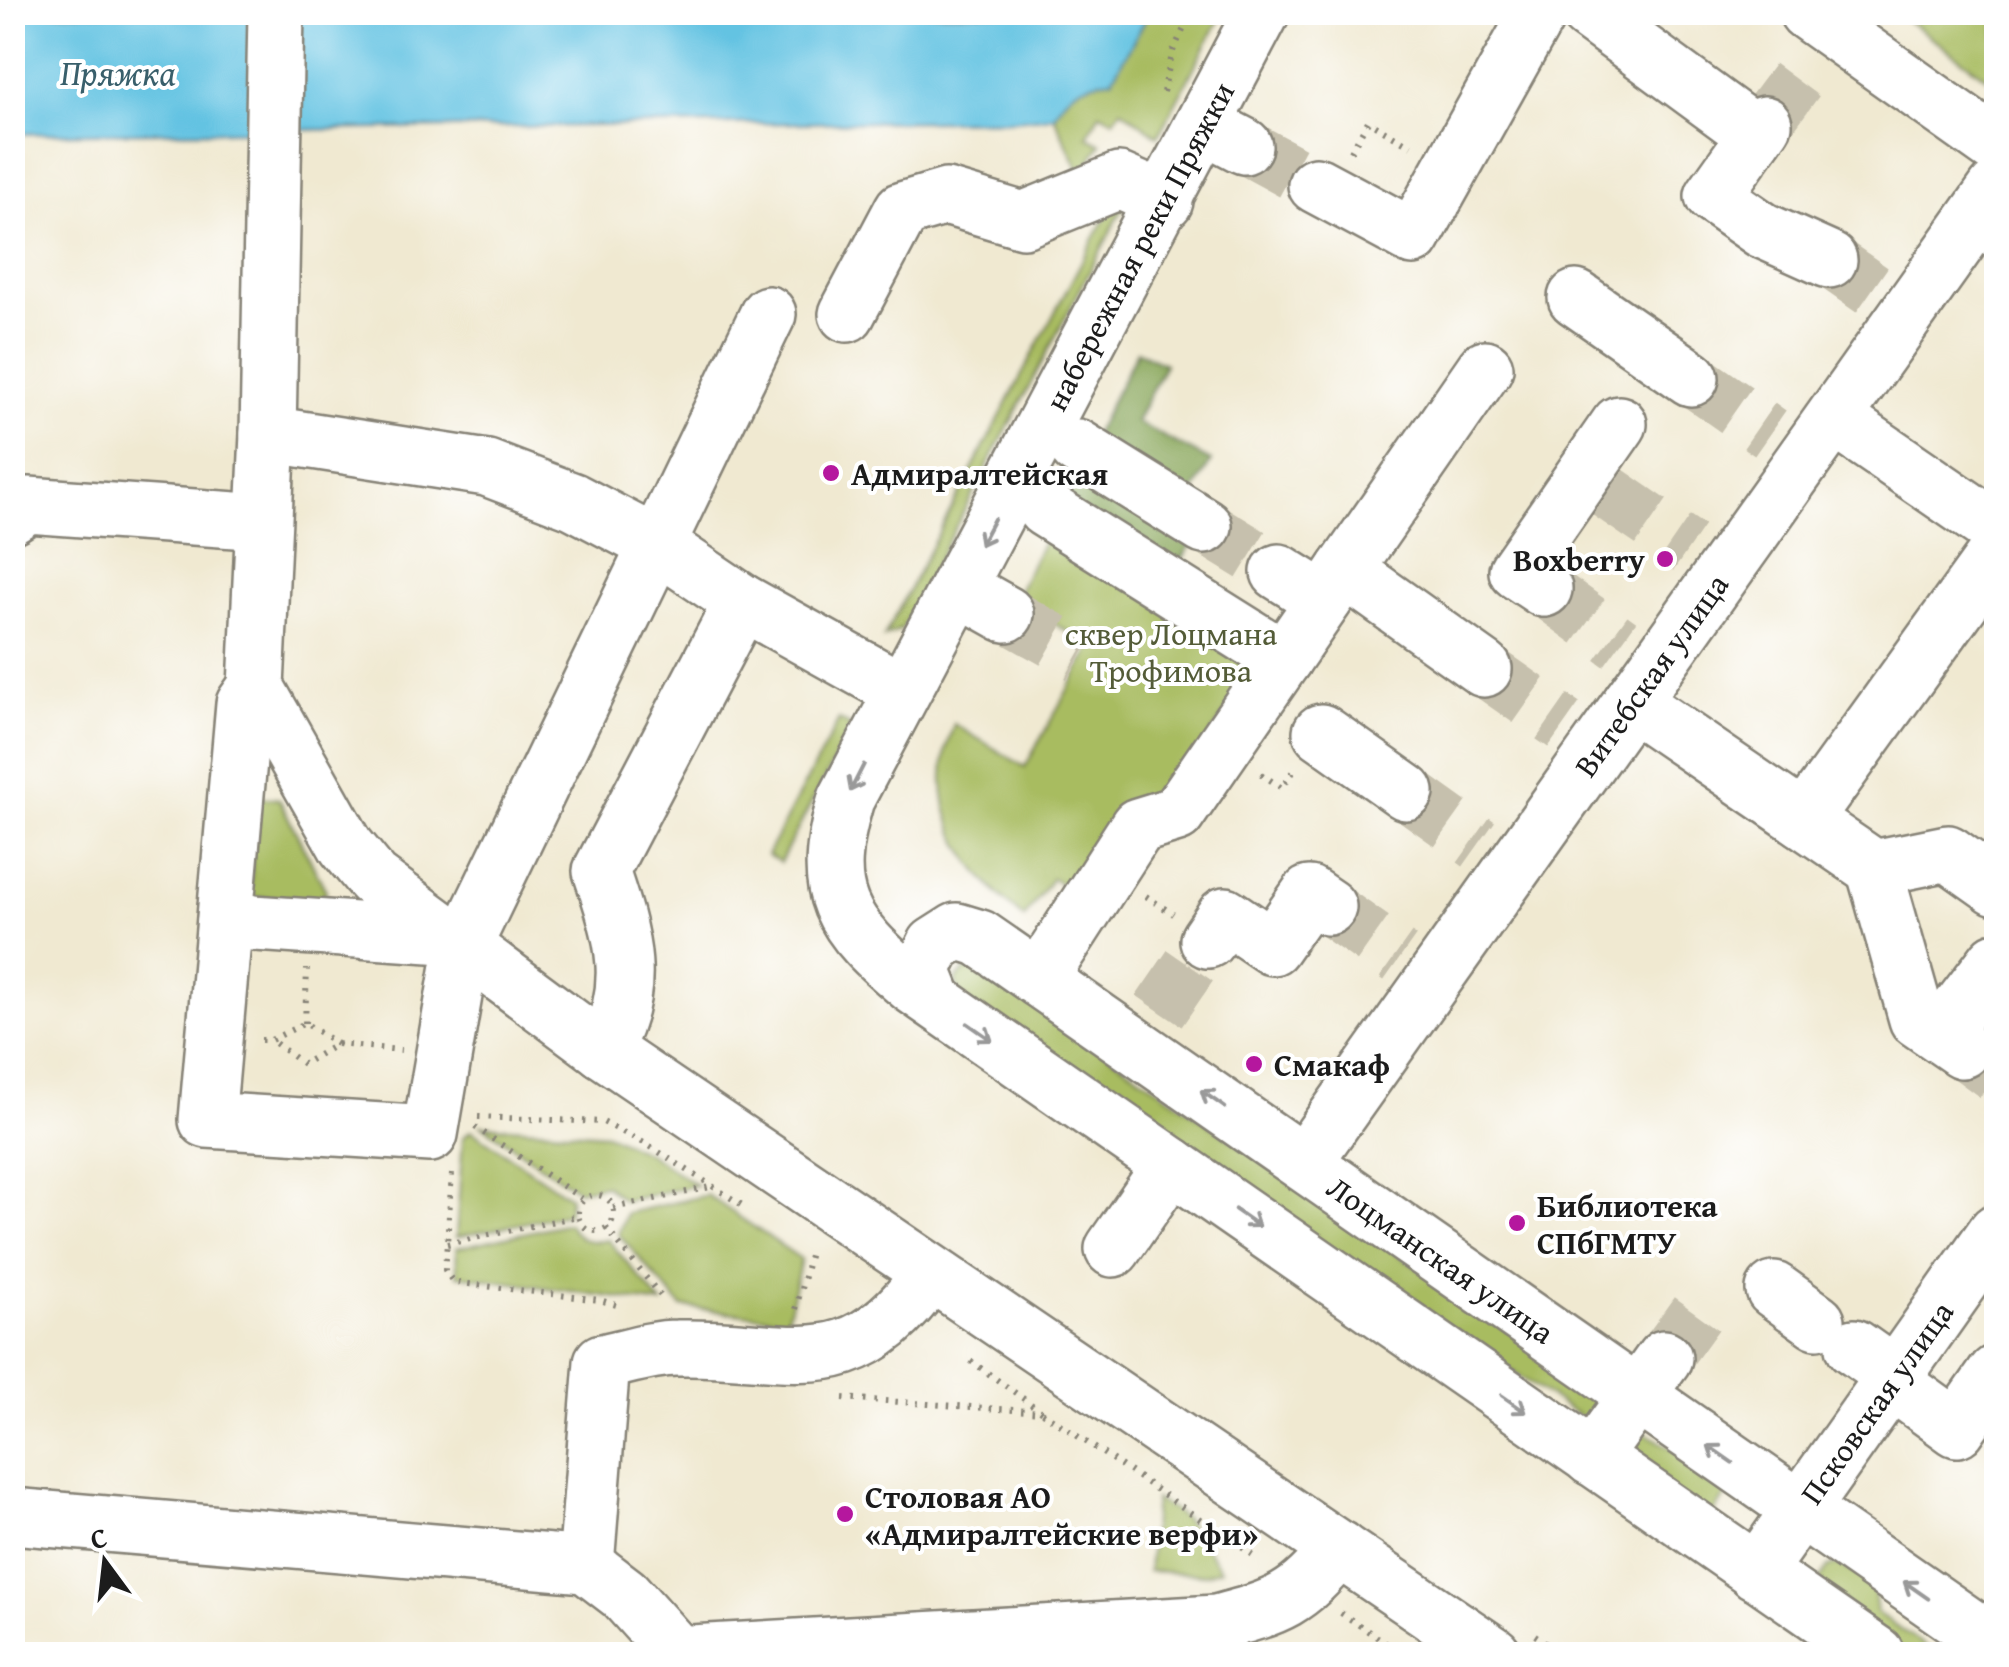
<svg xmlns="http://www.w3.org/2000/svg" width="2009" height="1667" font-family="'Gentium Book Plus',serif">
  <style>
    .green { fill: #a8bc61; stroke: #626c3e; stroke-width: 2.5 }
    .forest { fill: #86a457; stroke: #51603a; stroke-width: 2.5 }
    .water { fill: #64c3e2; stroke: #40707f; stroke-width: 2.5 }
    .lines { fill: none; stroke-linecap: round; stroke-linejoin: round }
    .minor-tunnel { stroke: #c6c0ad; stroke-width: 55; stroke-dasharray: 55 28; stroke-linecap: butt }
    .minor-casing { stroke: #868276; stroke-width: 60 }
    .major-casing { stroke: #868276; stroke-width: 60 }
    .path { stroke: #868276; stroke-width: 6; stroke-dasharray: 2.5 8; stroke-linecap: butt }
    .minor { stroke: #fff; stroke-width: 55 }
    .major { stroke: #fff; stroke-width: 55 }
    .oneway { stroke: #999 }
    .poi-dot { fill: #b5179e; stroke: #fff; stroke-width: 4 }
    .labels { text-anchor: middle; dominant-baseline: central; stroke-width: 8; stroke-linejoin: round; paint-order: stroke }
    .street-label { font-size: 32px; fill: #1c1c1c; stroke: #fff }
    .poi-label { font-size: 32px; font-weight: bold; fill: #1c1c1c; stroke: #fff; text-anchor: start }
    .park-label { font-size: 32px; fill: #545c38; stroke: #fff }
    .water-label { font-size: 35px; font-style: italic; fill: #395f6b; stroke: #fff }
  </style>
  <rect width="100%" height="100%" fill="#fff"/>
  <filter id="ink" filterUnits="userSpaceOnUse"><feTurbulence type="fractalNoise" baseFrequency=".01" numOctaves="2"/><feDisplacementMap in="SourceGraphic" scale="20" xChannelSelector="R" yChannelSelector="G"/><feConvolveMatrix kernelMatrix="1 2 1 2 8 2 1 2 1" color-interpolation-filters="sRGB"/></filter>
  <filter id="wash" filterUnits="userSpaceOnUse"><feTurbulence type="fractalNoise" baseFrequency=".0048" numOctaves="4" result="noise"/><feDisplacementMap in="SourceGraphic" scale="40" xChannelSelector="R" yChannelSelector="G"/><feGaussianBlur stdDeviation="2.25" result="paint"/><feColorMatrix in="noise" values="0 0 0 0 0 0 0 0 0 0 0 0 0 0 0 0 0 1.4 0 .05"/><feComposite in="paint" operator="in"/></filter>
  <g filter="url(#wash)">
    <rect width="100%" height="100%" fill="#f0e9d1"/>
    <path class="green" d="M1149,13H1223L1158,136L1121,109L1114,120L1100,113L1087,136L1101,144L1081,175L1054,116C1065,91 1085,82 1112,78Z
      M1897,13H1996V84Z
      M1125,204L902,629L884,637L1093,240L1113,205Z
      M1052,525L1180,562L1259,661L1171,796L1069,889L1052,878L1024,918C963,867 922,805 954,724L1025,767L1092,646L1013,600Z
      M839,720L852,727L780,862L767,855Z
      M254,797L279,799L326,891L324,900L250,897Z
      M979,965L1602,1395L1593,1425L965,1011L955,981L968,967Z
      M482,1125L607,1134L648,1153L696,1185L624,1201L605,1185L577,1190Z
      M471,1130L570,1197L567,1214L456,1237L463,1137Z
      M707,1195L801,1259L787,1319L682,1307L618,1234L626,1213Z
      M568,1223C577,1240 590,1244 608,1240L662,1304L457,1275L456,1248Z
      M1637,1428L1733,1485L1708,1521L1630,1467L1627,1438Z
      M1155,1499L1184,1518L1221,1569L1206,1574L1148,1571Z
      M1837,1564L1873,1581L1877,1613L1937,1654H1902L1818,1582L1828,1567Z"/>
    <path class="forest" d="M1137,351L1165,364L1136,422L1211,461L1191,497L1092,439Z
      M1081,466L1198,535L1180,562L1061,504Z"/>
    <path class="water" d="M12,13H1149L1112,79C1085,82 1065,91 1054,116L1013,120L13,134Z"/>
  </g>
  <g filter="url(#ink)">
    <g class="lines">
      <path class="minor-tunnel" d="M1764,124L1807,66
        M1244,146L1316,185
        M1829,260L1872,290
        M1691,378L1770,433
        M1606,491L1689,548
        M1204,526L1279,572
        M1544,589L1620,644
        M1006,614L1081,656
        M1484,669L1564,725
        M1406,792L1479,844
        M1328,907L1400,958
        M1159,1011L1208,940
        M1962,1050L1996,1075
        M1664,1358L1708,1297"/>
      <defs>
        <g id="minor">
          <path d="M276,12L268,434L256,687L346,846L373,879L603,1050L1493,1654"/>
          <path d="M1588,12L1756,135"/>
          <path d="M1807,12L1996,146"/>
          <path d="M1764,124L1713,196L1762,230L1829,260"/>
          <path d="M1204,125L1244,146"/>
          <path d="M1316,185L1413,237L1539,12"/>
          <path d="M1576,298L1691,378"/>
          <path d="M847,314L902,210L946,197L1023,220L1119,181L1165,201"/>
          <path d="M1834,418L1996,529"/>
          <path d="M268,434L487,468L573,501L659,546L742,602L902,691"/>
          <path d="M1077,447L1204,526"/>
          <path d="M1045,509L1284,659"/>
          <path d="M12,515L28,505L263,522"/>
          <path d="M1345,570L1485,368"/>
          <path d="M1279,572L1324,600"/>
          <path d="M958,587L1006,614"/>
          <path d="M1544,589L1517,571L1619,424"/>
          <path d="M256,687L244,704L207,1120L430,1134L462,949L768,314"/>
          <path d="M1631,702L1874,868L1948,853L1996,887"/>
          <path d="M1321,732L1406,792"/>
          <path d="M1804,820L1996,554"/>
          <path d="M1874,868L1917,1019L1962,1050"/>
          <path d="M225,921L445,936"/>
          <path d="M1208,940L1225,915L1272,947L1309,894L1328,907"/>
          <path d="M1039,979L1138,826L1177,814L1345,570L1484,669"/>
          <path id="s1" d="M935,1000L923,970L935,945L957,931L980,938L1996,1645"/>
          <path d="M1941,1033L1996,961"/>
          <path d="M603,1050C639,987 623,936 601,871L742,602"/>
          <path id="s2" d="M1304,1162L1996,189"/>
          <path d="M1113,1249L1171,1165"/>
          <path d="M1774,1290L1817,1321"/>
          <path d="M1854,1347L1895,1376"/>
          <path d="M1891,1381L1957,1429L1996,1373"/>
          <path d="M1592,1458L1664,1358"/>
          <path d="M12,1516L586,1565L602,1362C626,1357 653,1348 677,1348C794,1345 849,1388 930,1274"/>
          <path d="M586,1565L624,1594L677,1653"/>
          <path id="s3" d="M1756,1572L1996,1232"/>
          <path d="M673,1654L1216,1623C1281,1606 1296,1601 1339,1549"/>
        </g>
        <path id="major" d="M1262,12L846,799C818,894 839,924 913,986L1876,1654"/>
      </defs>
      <use href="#minor" class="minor-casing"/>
      <use href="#major" class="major-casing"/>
      <path class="path" d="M1163,92L1173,51L1192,12
        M1351,151L1368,121L1411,146
        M1261,774L1282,788L1294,771
        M1146,896L1173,914
        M305,1023L307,969
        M261,1040H271L305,1023L337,1044L303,1064L271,1040
        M337,1044L401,1050
        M478,1117L603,1122L648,1145L742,1205
        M475,1127L584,1200
        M452,1174L445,1270L453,1282L600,1300L623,1307
        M578 1213a18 18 0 1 1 36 0a18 18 0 1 1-36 0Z
        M613,1208L710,1187
        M606,1228L665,1301
        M447,1244L578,1216
        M796,1309L811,1248
        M971,1361L1042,1412
        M843,1398L1042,1412L1259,1559
        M1341,1613L1402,1654
        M1535,1635L1563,1654"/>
      <use href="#minor" class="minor"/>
      <use href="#major" class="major"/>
    </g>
    <defs><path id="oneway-shaft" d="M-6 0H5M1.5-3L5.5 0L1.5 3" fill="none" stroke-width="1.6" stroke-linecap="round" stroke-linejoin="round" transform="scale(2.5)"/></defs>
    <g class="oneway">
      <use href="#oneway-shaft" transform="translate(987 532) rotate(118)"/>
      <use href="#oneway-shaft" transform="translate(857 778) rotate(117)"/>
      <use href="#oneway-shaft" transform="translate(980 1032) rotate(35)"/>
      <use href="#oneway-shaft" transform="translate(1213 1099) rotate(-145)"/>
      <use href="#oneway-shaft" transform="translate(1247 1218) rotate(35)"/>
      <use href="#oneway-shaft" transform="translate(1514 1404) rotate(35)"/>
      <use href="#oneway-shaft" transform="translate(1720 1454) rotate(-145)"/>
      <use href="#oneway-shaft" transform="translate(1916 1590) rotate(-145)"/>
    </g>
  </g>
  <g class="poi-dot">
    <circle cx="831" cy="473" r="10"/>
    <circle cx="1665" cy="559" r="10"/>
    <circle cx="1254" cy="1064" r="10"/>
    <circle cx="1517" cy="1223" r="10"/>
    <circle cx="845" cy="1514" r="10"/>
  </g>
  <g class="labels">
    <g class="street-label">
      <text transform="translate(1139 246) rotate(-62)">набережная реки Пряжки</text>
      <text stroke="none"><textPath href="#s2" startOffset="598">Витебская улица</textPath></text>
      <text stroke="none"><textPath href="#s1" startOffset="672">Лоцманская улица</textPath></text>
      <text stroke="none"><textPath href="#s3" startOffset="208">Псковская улица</textPath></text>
    </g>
    <g class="poi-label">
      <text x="851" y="473">Адмиралтейская</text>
      <text x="1645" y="559" text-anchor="end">Boxberry</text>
      <text x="1274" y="1064">Смакаф</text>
      <text x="1537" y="1205">Библиотека<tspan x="1537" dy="37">СПбГМТУ</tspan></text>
      <text x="865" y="1496">Столовая АО<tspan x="865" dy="37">«Адмиралтейские верфи»</tspan></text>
    </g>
    <g class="park-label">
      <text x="1171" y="633">сквер Лоцмана<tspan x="1171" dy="37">Трофимова</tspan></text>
    </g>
    <g class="water-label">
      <text x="118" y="72">Пряжка</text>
    </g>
  </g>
  <rect width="2009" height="1667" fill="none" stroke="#fff" stroke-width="50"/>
  <g transform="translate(105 1562) rotate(345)" stroke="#ffffff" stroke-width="8" paint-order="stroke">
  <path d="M0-8L18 38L0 25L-18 38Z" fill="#1c1c1c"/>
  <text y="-15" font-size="28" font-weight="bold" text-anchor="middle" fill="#1c1c1c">С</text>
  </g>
</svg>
